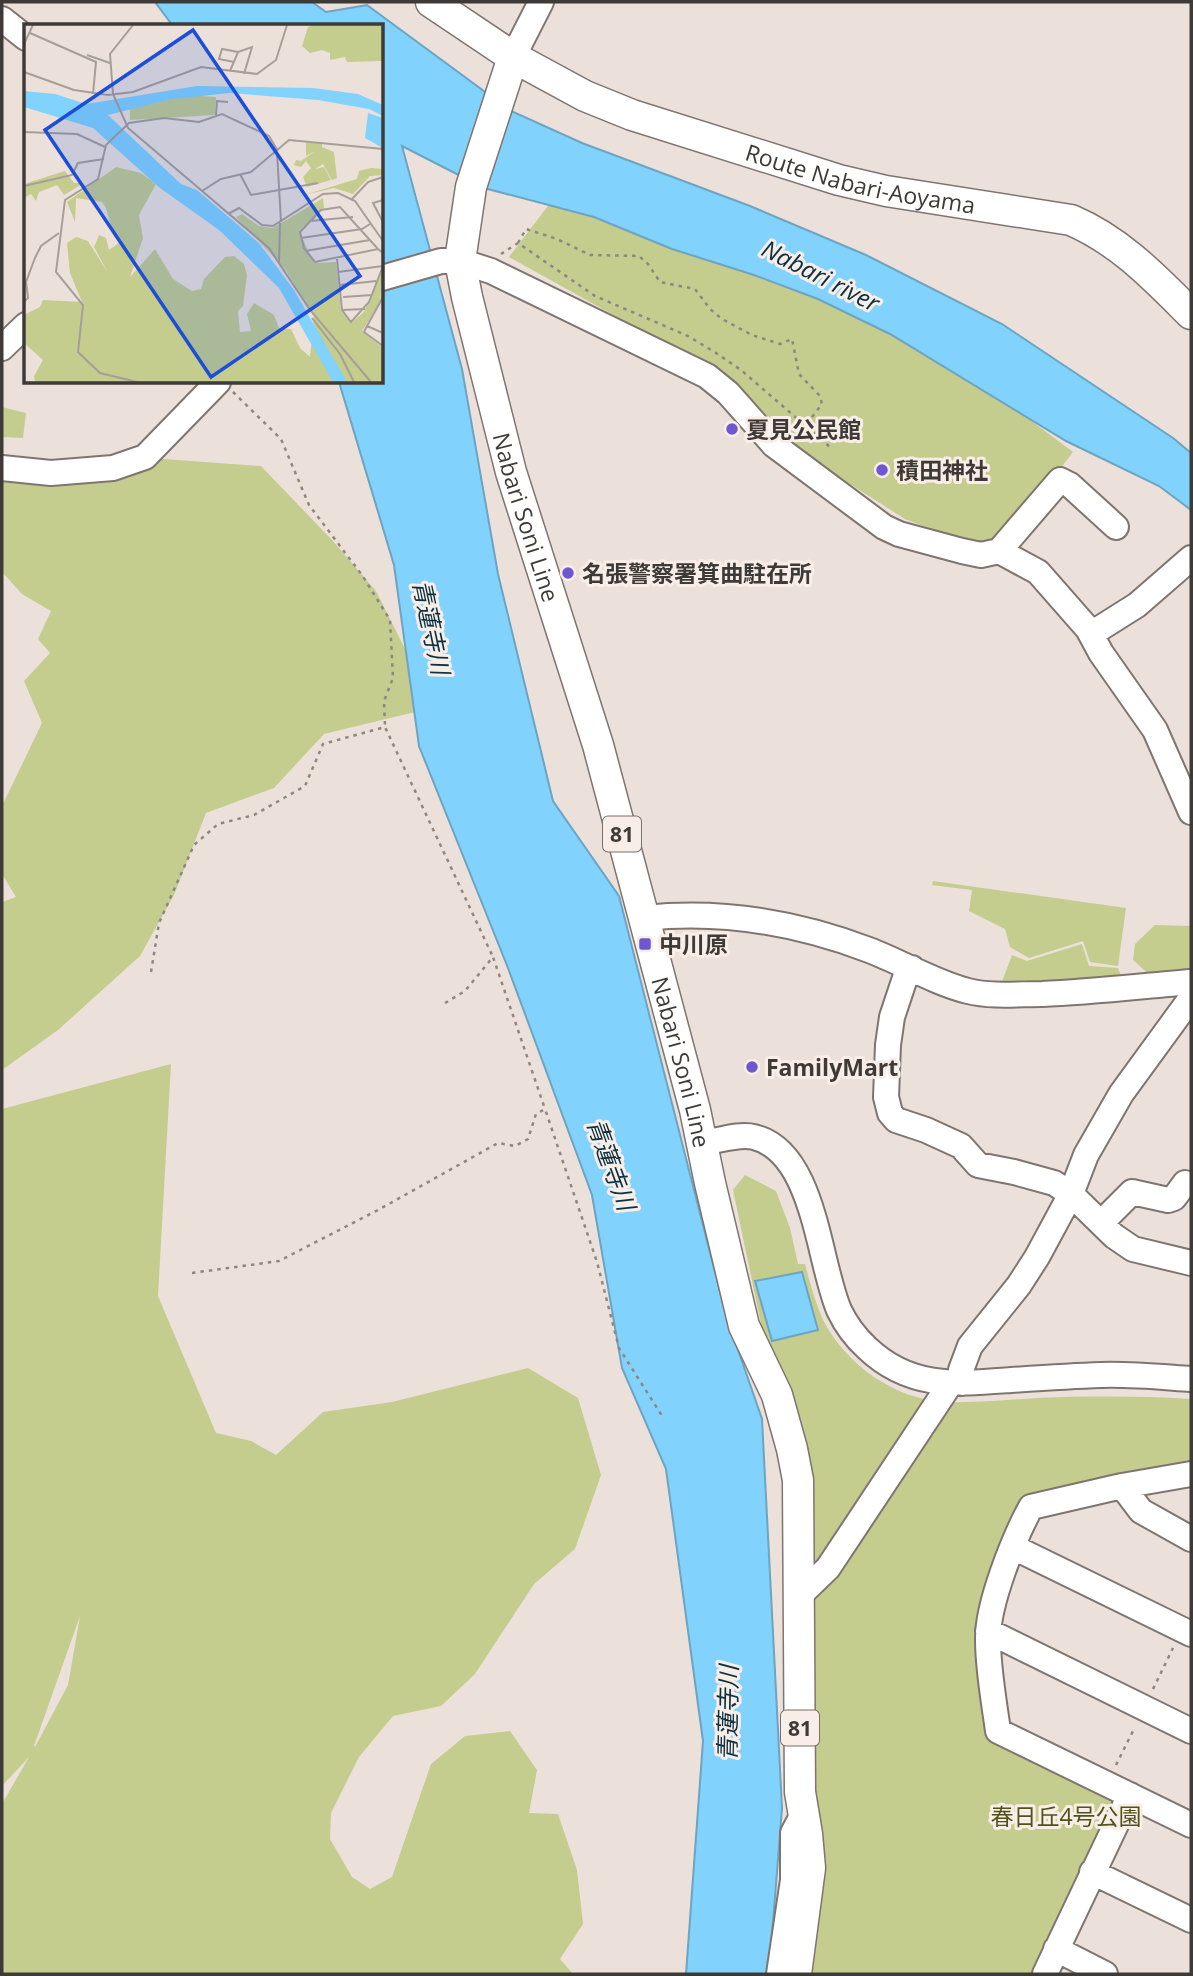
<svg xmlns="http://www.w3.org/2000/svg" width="1193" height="1976" font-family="'Open Sans','Noto Sans JP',sans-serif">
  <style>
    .green { fill: #c4cc8e; fill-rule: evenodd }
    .water { fill: #81d2fc; stroke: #6da4c1; stroke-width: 2 }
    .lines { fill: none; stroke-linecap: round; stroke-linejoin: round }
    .minor-casing { stroke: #7f756f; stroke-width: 28 }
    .major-casing { stroke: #7f756f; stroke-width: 33 }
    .path { stroke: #8d8681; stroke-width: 2.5; stroke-dasharray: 3.5 5; stroke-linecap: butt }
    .minor { stroke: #fff; stroke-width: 24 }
    .major { stroke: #fff; stroke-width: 30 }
    .poi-dot { fill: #6e57d0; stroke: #f9eee7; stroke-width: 2.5 }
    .labels { text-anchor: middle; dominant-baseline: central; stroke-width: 6; stroke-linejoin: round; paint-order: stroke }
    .shield { fill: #f9eee7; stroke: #76706c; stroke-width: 2 }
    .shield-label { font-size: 21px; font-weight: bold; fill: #3e3a37 }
    .street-label { font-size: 23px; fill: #3e3a37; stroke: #f9eee7 }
    .poi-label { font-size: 23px; font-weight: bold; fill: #3e3a37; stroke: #f9eee7; text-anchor: start }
    .park-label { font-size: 23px; fill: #4e531b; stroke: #f9eee7 }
    .water-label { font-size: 24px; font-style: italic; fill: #0b3142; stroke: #f9eee7 }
    .inset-road { fill: none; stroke: #a69e99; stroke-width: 2 }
    .view { fill: #1d4ed8; fill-opacity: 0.15; stroke: #1d4ed8; stroke-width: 3.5 }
    .inset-edge { fill: none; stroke: #3e3a37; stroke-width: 3.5 }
  </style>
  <rect width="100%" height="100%" fill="#ece1da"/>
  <path class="green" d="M551,202L904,325L1073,452L1008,537L983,549L905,519L809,458L734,382L509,257Z
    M2,407L26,413L23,438L2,437Z
    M164,459L261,466L332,540L376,591L406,651L415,712L324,734L274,788L206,813L174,895L140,956L58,1030L2,1070V902L16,897L2,874V806L42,723L24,681L50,653L38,639L51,611L22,594L2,572V471L51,473Z
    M933,881L1126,908L1118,966L1090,962L1083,941L1029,958L1010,947L1005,929L969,911L972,890L932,885Z
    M1155,925L1191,926V979L1153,978L1133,960L1135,944Z
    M1082,944L1089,966L1118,968L1124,984L1000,987L1012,955L1027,961Z
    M171,1064L158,1296L216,1433L251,1441L276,1455L323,1412L392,1402L528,1368L578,1398L601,1475L575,1549L534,1584L475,1674L441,1706L393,1716L359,1757L331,1813L330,1839L352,1877L370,1889L392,1877L431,1764L465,1736L510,1731L537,1770L529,1813L558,1814L577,1870L583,1924L560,1959L573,1974H2V1804L29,1757L2,1786V1109ZM80,1616L68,1685L35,1747L34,1746Z
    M745,1175L776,1191L790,1228L798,1264H805C810,1283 815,1302 823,1320C846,1365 896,1400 946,1402C976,1403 1007,1400 1037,1398C1088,1396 1140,1396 1191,1399V1467L1012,1526L990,1733L1112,1795L1117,1805L1037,1974H806L811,1657L764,1338L733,1190Z"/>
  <path class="water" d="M155,2H312L326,12L367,5L511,111L582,143L750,206L866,255L1002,324L1173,438L1191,453V510L1159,486L1066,441L890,334L818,299L754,275L672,249L594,217L484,188L402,146L462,369L498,574L553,801L619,896L726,1315L762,1419L782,1808L769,1974H686L703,1741L666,1469L622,1368L592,1195L508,968L419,746L394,565L339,382H382V26H173Z
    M802,1272L818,1330L772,1341L755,1281Z"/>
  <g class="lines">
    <defs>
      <path id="minor" d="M2,19L26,38
        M513,57L541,2
        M382,278L441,261H460L491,271L707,376L728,393L774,445L884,527L899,534L962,551L981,555L999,551L1038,572L1088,629L1101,653L1155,730L1191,812
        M2,348L26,325
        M2,468L51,473L113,468L145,457L218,382
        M999,551L1060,480L1070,485L1116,527
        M1091,634L1137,605L1191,558
        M645,918C721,910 798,923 869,950C901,962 935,983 968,991C992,997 1018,994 1042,994C1092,992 1142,986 1191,982
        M912,968L906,975L892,1017L888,1045L886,1097L890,1113L896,1120L926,1130L961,1146L978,1165L1014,1172L1054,1183L1071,1194L1114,1236L1133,1249L1191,1263
        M702,1143C718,1141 739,1133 754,1137C815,1152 818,1261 839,1310C846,1325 855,1337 867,1348C910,1389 957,1384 1011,1380C1041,1378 1071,1376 1101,1375C1131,1374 1161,1377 1191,1379
        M1101,1223L1132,1192L1168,1200L1174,1198L1185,1183
        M962,1383L961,1370L970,1346L1019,1285L1037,1257L1071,1194L1086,1155L1121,1094L1191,998
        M1191,1474L1122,1486L1031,1507C1014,1538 987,1605 988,1640C988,1670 994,1701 998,1731L1191,1825
        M1122,1486L1141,1511L1191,1539
        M1013,1547L1191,1634
        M800,1595L828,1568L950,1384
        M988,1631L1191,1731
        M1092,1872L1191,1920
        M1056,1949L1105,1974
        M779,1974L793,1880V1833L803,1814
        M1045,1974L1130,1795"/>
      <g id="major">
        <path id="s1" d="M431,2L513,57L585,96L632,115L839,180L886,191L1071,220C1120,241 1154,277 1191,314"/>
        <path id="s2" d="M513,57L471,187L460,261L467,297L511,472L598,745L695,1110L710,1183L744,1326L777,1395L792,1449L798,1480L800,1792L807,1834L810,1868L796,1974"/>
      </g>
    </defs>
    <use href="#minor" class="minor-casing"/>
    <use href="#major" class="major-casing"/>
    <path class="path" d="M518,243L526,229L557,239L590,255L639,256L648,264L660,282L695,289L710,309L722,319L752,335L780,344L792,339L799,374L820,396L822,404L805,426
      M501,254L518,243L595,296L688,336L716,353L741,370L830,447
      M233,392L281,439L309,505L362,575L390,620L393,678L384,701L385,727
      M151,972L159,923L194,845L218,824L254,815L305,786L323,744L385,727L493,957
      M445,1003L465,991L493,957L545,1109
      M192,1273L279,1261L378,1210L498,1143L515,1146L528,1139L536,1114L545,1109L597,1262L619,1348L664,1419
      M1153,1689L1173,1648
      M1116,1765L1135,1727"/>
    <use href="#minor" class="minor"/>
    <use href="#major" class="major"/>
  </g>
  <g class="poi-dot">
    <circle cx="732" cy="429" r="7"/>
    <circle cx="882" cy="470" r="7"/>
    <circle cx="568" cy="573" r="7"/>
    <rect x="638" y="937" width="14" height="14" rx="3.5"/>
    <circle cx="752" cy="1067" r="7"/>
  </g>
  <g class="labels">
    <g class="shield">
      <rect x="603" y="816.5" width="38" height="35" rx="5"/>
      <rect x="781" y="1710.5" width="38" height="35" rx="5"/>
    </g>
    <g class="shield-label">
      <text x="622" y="834">81</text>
      <text x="800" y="1728">81</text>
    </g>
    <g class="street-label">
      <text stroke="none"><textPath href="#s1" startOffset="469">Route Nabari-Aoyama</textPath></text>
      <text stroke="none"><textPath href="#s2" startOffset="476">Nabari Soni Line</textPath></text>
      <text stroke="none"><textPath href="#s2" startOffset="1043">Nabari Soni Line</textPath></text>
    </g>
    <g class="poi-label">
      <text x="746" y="429">夏見公民館</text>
      <text x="896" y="470">積田神社</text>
      <text x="582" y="573">名張警察署箕曲駐在所</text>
      <text x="659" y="944">中川原</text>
      <text x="766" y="1067">FamilyMart</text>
    </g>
    <g class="park-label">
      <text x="1066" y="1816">春日丘4号公園</text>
    </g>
    <g class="water-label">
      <text transform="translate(821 275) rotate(27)">Nabari river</text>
      <text transform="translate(432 627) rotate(78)">青蓮寺川</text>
      <text transform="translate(612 1164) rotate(70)">青蓮寺川</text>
      <text transform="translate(727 1713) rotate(-89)">青蓮寺川</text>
    </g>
  </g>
  <g transform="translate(24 24)">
    <rect width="359" height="359" fill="#ece1da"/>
    <path d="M289,1H359V37L323,38L321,33L306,36V29L298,26L286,29L278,22L284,3ZM161,71L192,73L191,91L106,96V85ZM282,118H298V123L310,128L313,154L308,156L299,140L291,145L300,143L307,156L283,163L279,153L287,144L282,137L277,143L270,141L272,136L277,137L291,127L282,132ZM92,143L117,149L132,160L115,191L119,214L106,253L131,225L149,255L168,267L177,265L180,255L201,233L210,232L220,240L223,251L219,282L214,287L216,308L227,307L223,290L230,279L250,291L255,304L267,305L276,324L286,333L290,292L261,245L212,193L218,190L235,202L249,204L299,174L300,184L275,207L290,239L312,238L317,287L327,299L340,288L359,245L356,279L338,307L359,324V358H11L10,352L19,336L0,319V291L16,283L19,276L58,278L46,249L43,219L52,213L64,217L84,249L70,223L75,211L82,214L85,226L98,217L90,213L82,184L78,178L52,174L51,198L43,178ZM347,144L359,145V151L346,152L329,170L310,164L280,171L333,155L335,147ZM41,147L50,159H60L40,171L33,161L15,168L12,177L7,170L0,174L3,159Z" fill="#c4cc8e"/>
    <path d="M173,62L289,64L334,70L359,81V92L345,85L294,76L206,69L148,75L84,91L157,160L173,166L235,219L270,266L323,358H309L255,264L195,206L136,164L69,104L0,83V67L31,70L62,80ZM344,89L359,94L357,123L341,114Z" fill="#81d2fc"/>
    <path class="inset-road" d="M6,9L72,38L69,70M0,20L9,1M63,31L86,39M210,38L195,35L198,25L214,28M206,47L214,28L228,23L220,50M0,48L50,66L84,71L109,68L177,43L233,50L252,36L263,1M89,70L86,30L109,1M89,70L104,104L245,224L286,286L347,358M192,91L193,77L204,78M0,108L53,110L81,123M253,128L257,198M216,150L227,171L294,159M0,162L48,151L54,139L80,135M178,167L197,155L227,148L265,116L359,125M328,175L344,158L359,153M359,176L349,179L359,198M204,190L215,184L238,201L249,202L299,170L314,169L331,177L359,217M286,197L329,193M277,214L338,205L346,200M354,225L316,183L297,186L276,208L280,224L291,238L354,225L359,229M281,227L346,216M313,235L318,286L327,298L345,278L359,242M255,238L256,199M314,248L359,242M316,261L352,257M319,273L348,271M359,273L343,302L359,309M0,278L4,274L2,258L11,234L17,222L35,209M318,286L341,285M288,294L316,330L330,358M343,302L340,308L359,322M113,358L76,349L54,328L59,281L32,248L41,176L74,155L82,121L105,99L140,94L175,98L198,90L245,112L254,127"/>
    <path class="view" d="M169,6L336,252L187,353L21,106Z"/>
    <rect width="359" height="359" class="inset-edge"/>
  </g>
  <rect width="1193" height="1976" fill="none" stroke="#3e3a37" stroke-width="7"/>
</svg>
